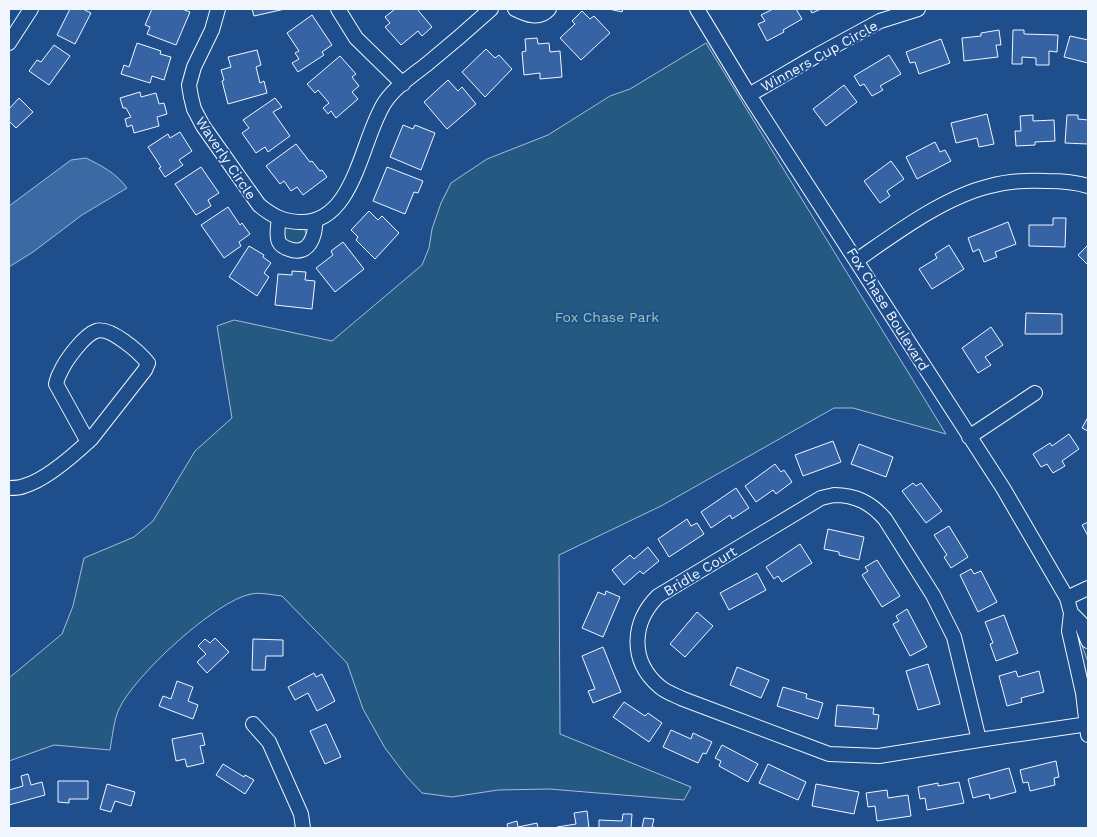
<svg xmlns="http://www.w3.org/2000/svg" width="1097" height="837" font-family="'Work Sans',sans-serif">
  <style>
    .green { fill: #245a82; stroke: #a8bbd7 }
    .water { fill: #3b69a3; stroke: #a8bbd7 }
    .building { fill: #3563a3; stroke: #f2f6ff }
    .lines { fill: none; stroke-linecap: round; stroke-linejoin: round }
    .minor-casing { stroke: #f2f6ff; stroke-width: 16 }
    .minor { stroke: #1f4e8c; stroke-width: 14 }
    .labels { text-anchor: middle; dominant-baseline: central; stroke-width: 4; stroke-linejoin: round; paint-order: stroke }
    .street-label { font-size: 14px; fill: #f2f6ff; stroke: #1f4e8c }
    .park-label { font-size: 14px; fill: #97c8a6; stroke: #1f4e8c }
  </style>
  <rect width="100%" height="100%" fill="#1f4e8c"/>
  <path class="green" d="M706,43L946,434L853,408H834L661,506L559,555L560,734L691,787L684,800L549,789L498,790L452,797L422,793L407,777L385,748L363,709L347,663L282,596C272,595 260,592 251,594C215,601 134,676 119,709C114,719 112,739 110,750L54,745L9,761V678L62,634L73,606L84,558L134,537L153,521L195,451L232,418L217,326L234,320L332,341L422,265L429,248L432,229L441,203L451,183L487,159L548,135L610,96L630,89Z
    M284,227L304,228L307,236L302,243C293,246 288,243 283,235Z
    M1075,626L1088,662V685L1073,628Z"/>
  <path class="water" d="M86,158C102,166 116,173 127,188L82,215L33,252L9,267V206L71,160Z"/>
  <path class="building" d="M70,9H83L91,13L75,44L57,35Z
    M152,9H182L190,12L176,45L147,34L150,27L145,25Z
    M252,9H285L254,16Z
    M395,9H417L432,27L422,36L418,31L401,45L385,27L390,23L385,17Z
    M609,9H623L622,12Z
    M773,9H796L802,19L783,30L784,32L767,41L758,24L765,21L761,15Z
    M810,9H821L812,13Z
    M582,11L590,19L594,16L610,33L581,60L560,38L575,24L572,21Z
    M312,15L332,45L322,52L324,55L298,72L292,63L299,59L295,53L299,51L287,33Z
    M999,30L1001,45H996L998,57L964,61L962,38L981,36V33Z
    M1013,30H1024V34L1058,35L1057,52L1049,51V65H1036V58L1022,57V64H1012Z
    M1070,36L1088,40V63L1064,57Z
    M537,38L538,44L549,43L550,52L560,51L562,77L540,79V73L524,75L522,52L526,51L525,39Z
    M941,39L950,63L919,74L915,62L910,63L906,52Z
    M137,43L161,51L160,54L171,57L164,80L152,76L150,83L121,74L124,65L129,67Z
    M54,45L70,56L49,85L29,71L37,60L41,62Z
    M486,49L495,58L499,55L512,69L485,97L462,72Z
    M257,50L261,65L256,67L260,83L264,81L267,93L228,104L222,81L224,80L221,70L231,67L228,57Z
    M889,55L901,74L880,86L883,90L872,96L864,84L860,86L854,76Z
    M340,56L356,74L352,77L359,86L352,92L358,99L336,118L331,111L328,114L323,108L329,103L318,90L315,93L307,84Z
    M448,80L458,91L462,87L476,104L447,129L424,102Z
    M844,85L857,102L826,126L813,109Z
    M140,92L141,97L156,93L159,104L164,103L167,114L157,117L159,126L134,133L132,125L127,127L125,119L131,117L126,108H123L120,98Z
    M19,98L33,112L16,128L9,121V109Z
    M275,98L282,107L273,112L290,136L268,152L265,147L256,153L242,133L249,128L243,120Z
    M987,114L994,144L979,147L977,138L956,143L951,123Z
    M1033,115V121L1054,120L1055,141L1035,142V145L1016,146L1015,131H1021L1020,116Z
    M1067,115H1078V119L1088,120V144L1065,143Z
    M403,125L413,129L415,125L435,133L421,170L390,157Z
    M180,132L192,151L179,160L183,165L165,177L159,168L161,167L148,147L168,134L170,138Z
    M935,142L940,152L945,150L951,161L917,179L906,157Z
    M296,144L310,162L312,161L320,171L322,170L327,177L303,195L297,187L291,191L284,181L280,184L266,166Z
    M891,161L904,179L887,191L890,196L880,203L864,181Z
    M201,167L219,193L208,200L211,206L196,215L175,184Z
    M387,167L423,181L418,193L414,192L405,214L373,201Z
    M228,207L240,225L242,223L250,234L239,242L241,246L224,258L201,225Z
    M369,211L378,220L382,216L399,233L375,259L356,240L358,237L351,230Z
    M1053,218H1066L1065,247L1029,246V225H1053Z
    M1008,222L1016,244L995,252L997,257L984,262L979,249L973,252L968,238Z
    M343,242L364,269L335,292L316,268L333,255L331,251Z
    M949,245L964,269L932,289L919,269L937,258L935,254Z
    M1088,245V265L1078,255Z
    M249,246L264,255L263,257L271,263L264,273L269,277L257,296L229,277Z
    M292,271L306,272L305,280L315,281L312,309L275,305L278,274L292,275Z
    M1026,313L1062,314V334H1025Z
    M991,327L1003,345L985,357L991,365L978,373L962,348Z
    M1088,417V431L1082,428Z
    M1069,434L1079,449L1062,461L1065,466L1053,473L1047,464L1041,467L1033,454L1050,443L1052,446Z
    M833,441L841,462L803,476L795,455Z
    M859,444L893,457L886,477L851,464Z
    M775,464L781,472L784,470L792,482L776,494L773,490L756,502L745,486Z
    M913,483L916,486L921,483L942,511L926,523L902,491Z
    M736,488L749,508L732,519L730,515L711,528L701,512Z
    M687,519L691,526L697,523L704,534L669,557L658,539Z
    M1088,522V536L1082,525Z
    M949,526L968,557L951,568L944,557L947,555L934,535Z
    M828,529L864,537L859,560L839,555V552L824,549Z
    M800,544L812,563L782,582L778,576L774,579L766,567Z
    M648,547L659,561L643,574L640,571L624,585L612,570L630,555L634,559Z
    M877,560L900,596L882,607L862,575L868,571L865,567Z
    M971,569L974,574L981,571L997,602L978,612L960,575Z
    M757,573L766,590L729,610L720,593Z
    M606,591L620,597L603,637L582,628L598,592L605,595Z
    M907,609L927,647L910,656L893,624L899,621L896,616Z
    M697,612L713,626L685,657L670,644Z
    M1004,615L1018,653L996,661L990,644L993,643L985,622Z
    M215,638L229,652L207,673L197,662L206,654L198,646L205,639L210,643Z
    M253,639L283,640V656H266L265,670H252Z
    M603,647L621,692L593,703L588,691L595,689L582,656Z
    M928,664L940,704L918,710L906,671Z
    M737,667L769,680L761,698L730,685Z
    M1016,671L1018,677L1039,671L1044,692L1021,698L1022,702L1007,706L999,676Z
    M314,673L316,677L322,674L335,701L317,711L308,693L295,700L288,687Z
    M177,681L193,687L188,701L198,705L193,719L159,706L163,696L171,699Z
    M783,687L807,694L806,698L823,703L818,719L777,706Z
    M624,702L645,716L648,713L662,723L649,742L613,717Z
    M837,705L874,708L873,714L879,715L877,729L835,726Z
    M326,724L341,757L325,764L310,731Z
    M671,730L691,739L693,733L712,742L706,754L703,753L698,763L663,747Z
    M202,733L205,745L200,746L204,763L187,767L185,759L176,761L172,739Z
    M722,745L758,764L748,782L719,766L721,761L715,758Z
    M1056,761L1059,777L1054,778L1055,785L1030,791L1028,782L1023,783L1020,770Z
    M223,764L244,777L245,775L254,780L245,794L216,775Z
    M768,764L806,782L798,800L759,783Z
    M1009,768L1016,792L990,799L989,794L973,798L968,779Z
    M28,774L31,785L42,782L45,795L9,805V790L23,786L21,776Z
    M58,781H88V799H69V803L58,802Z
    M959,782L964,803L927,810L925,798L920,799L918,787L938,783V786Z
    M107,784L135,792L131,806L115,801L111,812L100,809Z
    M816,784L859,792L854,814L812,806Z
    M887,790L888,798L908,795L911,816L877,821L875,806L868,807L866,793Z
    M587,811L589,828H557V827L576,824L574,813Z
    M623,814H632L631,828H599V820L622,821Z
    M644,818L654,819L652,827L660,828H642Z
    M517,821L518,827L537,823L538,828H508L507,824Z"/>
  <g class="lines">
    <defs>
      <path id="minor" d="M218,9L212,30L194,67L189,85L191,97L194,109L203,126L259,205C271,215 283,222 300,222C355,224 361,138 385,102C395,87 413,75 427,64C449,46 470,28 491,9
        M338,9L356,38L403,84
        M515,9C527,15 539,20 549,9
        M697,9L749,95L1003,488L1067,598L1071,613L1069,631L1083,693L1088,735
        M9,43L31,9
        M749,95L814,57L880,21L918,9
        M279,218C278,225 276,236 279,242C281,246 286,248 289,249C309,257 316,235 315,220
        M857,260C896,233 944,197 990,186C1008,181 1028,180 1047,181C1060,181 1075,182 1088,186
        M969,437L1035,393
        M9,488C14,488 19,488 24,486C46,480 75,454 91,439L145,370L148,363C139,352 110,326 96,331C84,335 65,361 60,373C58,376 57,380 56,384L88,442
        M834,495C856,495 871,503 885,519L933,595L954,637L979,740L879,756L829,754L683,699C675,695 665,692 659,686C629,660 632,622 658,596L821,498Z
        M1067,598L1088,588
        M1071,613L1081,623L1088,641
        M253,724L269,742L301,814L303,828
        M979,740L1088,724"/>
    </defs>
    <use href="#minor" class="minor-casing"/>
    <use href="#minor" class="minor"/>
  </g>
  <g class="labels">
    <g class="street-label">
      <text transform="translate(819 56) rotate(-29)">Winners Cup Circle</text>
      <text transform="translate(226 158) rotate(56)">Waverly Circle</text>
      <text transform="translate(888 309) rotate(58)">Fox Chase Boulevard</text>
      <text transform="translate(700 571) rotate(-31)">Bridle Court</text>
    </g>
    <g class="park-label">
      <text x="607" y="317">Fox Chase Park</text>
    </g>
  </g>
  <rect width="1097" height="837" fill="none" stroke="#f2f6ff" stroke-width="20"/>
</svg>
